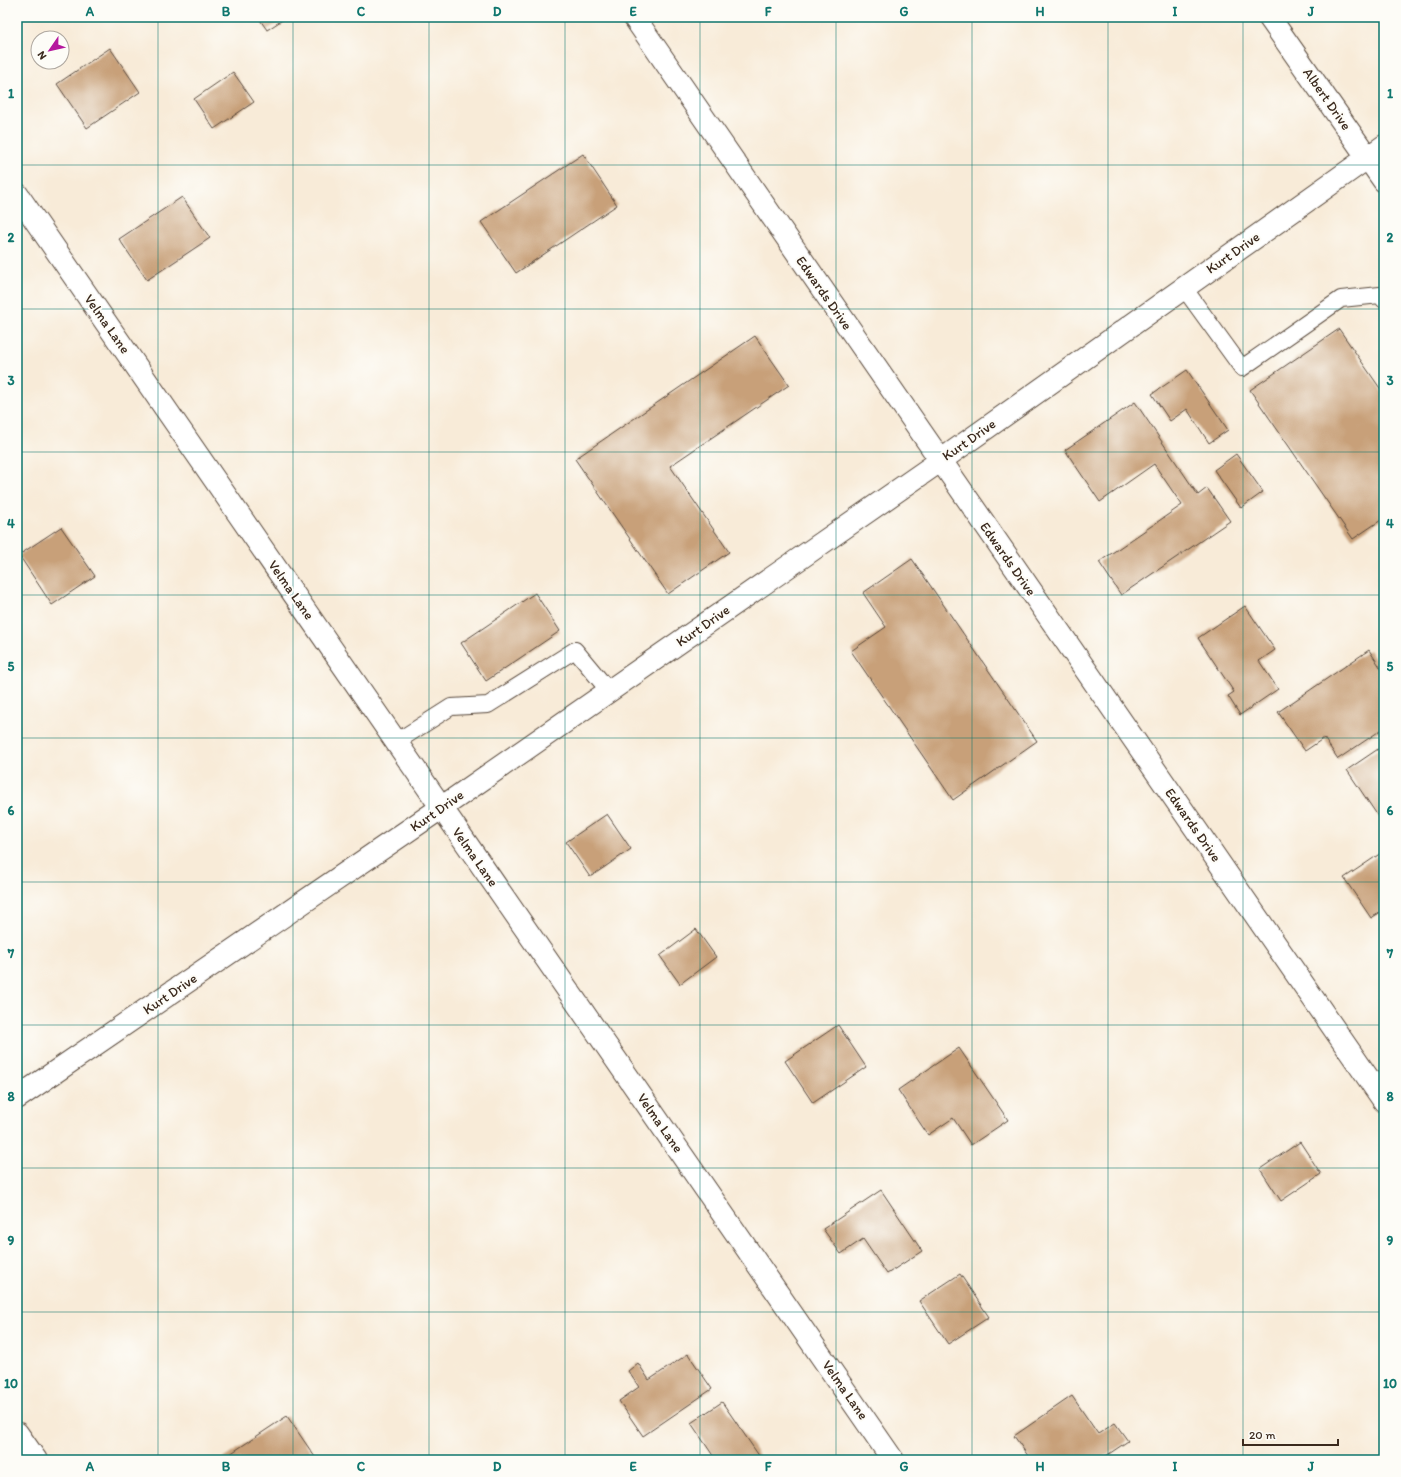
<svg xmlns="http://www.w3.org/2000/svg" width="1401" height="1477" font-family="Itim,sans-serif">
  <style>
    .building { fill: #c8a079 }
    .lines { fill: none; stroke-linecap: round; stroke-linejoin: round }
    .service-casing { stroke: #57473a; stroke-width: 18 }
    .minor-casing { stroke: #57473a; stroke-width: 24 }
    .service { stroke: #fff; stroke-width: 16 }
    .minor { stroke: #fff; stroke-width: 22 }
    .grid { fill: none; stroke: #0f766e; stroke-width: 1; stroke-opacity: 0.55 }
    .labels { text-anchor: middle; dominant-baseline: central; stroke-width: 4; stroke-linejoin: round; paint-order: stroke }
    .street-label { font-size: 14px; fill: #3b2a1e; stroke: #fdfcf7 }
    .neatline { fill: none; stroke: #0f766e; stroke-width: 1.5 }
    .grid-label { font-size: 13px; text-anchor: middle; font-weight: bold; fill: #0f766e }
  </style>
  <rect width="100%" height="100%" fill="#fdfcf7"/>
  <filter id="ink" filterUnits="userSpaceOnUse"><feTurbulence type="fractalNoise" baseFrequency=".025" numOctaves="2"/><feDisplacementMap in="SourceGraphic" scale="8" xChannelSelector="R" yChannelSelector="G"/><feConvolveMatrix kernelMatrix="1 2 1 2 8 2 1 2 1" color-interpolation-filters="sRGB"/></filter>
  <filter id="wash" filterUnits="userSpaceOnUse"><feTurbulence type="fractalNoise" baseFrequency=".012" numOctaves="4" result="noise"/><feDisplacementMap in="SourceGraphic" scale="16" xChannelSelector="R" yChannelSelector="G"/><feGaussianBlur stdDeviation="0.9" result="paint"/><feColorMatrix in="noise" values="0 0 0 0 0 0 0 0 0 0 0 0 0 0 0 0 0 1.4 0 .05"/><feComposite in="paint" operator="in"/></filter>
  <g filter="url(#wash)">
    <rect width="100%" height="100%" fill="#f8ebd8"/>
    <g id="blocks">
      <path class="building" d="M258,17H287L267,30Z
        M110,48L140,92L87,128L57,84Z
        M233,72L254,102L214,129L194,99Z
        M583,154L617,205L516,273L481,222Z
        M182,197L210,238L147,280L119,239Z
        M1339,329L1384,394V518L1353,539L1250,390Z
        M755,336L789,385L670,466L729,552L668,594L575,459Z
        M1187,370L1228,430L1209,443L1187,409L1170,421L1152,394Z
        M1135,402L1198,495L1207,488L1230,521L1121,595L1099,562L1182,505L1154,464L1100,502L1065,450Z
        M1236,454L1263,492L1241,508L1214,470Z
        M61,527L95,576L52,605L19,555Z
        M912,559L1037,741L953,800L851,651L886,627L863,593Z
        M535,593L560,631L486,681L461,643Z
        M1245,606L1275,650L1259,661L1278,689L1240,715L1228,696L1234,692L1198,638Z
        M1369,650L1384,673V728L1338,759L1324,738L1305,751L1278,712Z
        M1384,745V825L1347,770Z
        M607,814L631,849L590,877L566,842Z
        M1384,851V910L1371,918L1344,878Z
        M696,929L716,957L680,984L660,956Z
        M838,1025L866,1067L813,1103L785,1061Z
        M959,1048L1008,1120L971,1145L953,1118L928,1135L898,1090Z
        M1300,1142L1321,1174L1281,1201L1260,1169Z
        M881,1190L922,1251L887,1274L863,1239L841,1254L823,1229Z
        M960,1274L989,1317L948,1344L919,1301Z
        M688,1354L712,1389L643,1436L619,1401L639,1387L628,1371L638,1363L649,1380Z
        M1072,1396L1098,1434L1115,1423L1128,1441L1100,1460H1031L1014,1436Z
        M722,1402L762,1460H716L691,1423Z
        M287,1416L317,1460H221Z"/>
    </g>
  </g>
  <g filter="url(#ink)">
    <use href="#blocks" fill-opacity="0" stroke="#57473a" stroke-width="1"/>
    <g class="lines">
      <defs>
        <path id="service" d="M1184,288L1242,368L1341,299L1380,295L1384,300
          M396,742L451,707L488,705L575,650L609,691"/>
        <path id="minor" d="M634,17L1384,1101
          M1269,17L1384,181
          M17,194L893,1460
          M17,1098L441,808L940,461L1384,146
          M17,1433L36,1460"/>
      </defs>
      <use href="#service" class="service-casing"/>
      <use href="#minor" class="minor-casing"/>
      <use href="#service" class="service"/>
      <use href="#minor" class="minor"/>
    </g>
  </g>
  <path class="grid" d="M158,17V1460M293,17V1460M429,17V1460M565,17V1460M700,17V1460M836,17V1460M972,17V1460M1108,17V1460M1243,17V1460M17,165H1384M17,309H1384M17,452H1384M17,595H1384M17,738H1384M17,882H1384M17,1025H1384M17,1168H1384M17,1312H1384"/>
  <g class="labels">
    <g class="street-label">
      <text transform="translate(1327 99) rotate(55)">Albert Drive</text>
      <text transform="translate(1233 253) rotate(-35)">Kurt Drive</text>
      <text transform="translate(824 293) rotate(55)">Edwards Drive</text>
      <text transform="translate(107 324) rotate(55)">Velma Lane</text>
      <text transform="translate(969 440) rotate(-35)">Kurt Drive</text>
      <text transform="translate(1008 559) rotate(55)">Edwards Drive</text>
      <text transform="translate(291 590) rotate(55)">Velma Lane</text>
      <text transform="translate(703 626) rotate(-35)">Kurt Drive</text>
      <text transform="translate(437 811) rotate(-35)">Kurt Drive</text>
      <text transform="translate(1193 825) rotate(55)">Edwards Drive</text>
      <text transform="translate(475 857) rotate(55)">Velma Lane</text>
      <text transform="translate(170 994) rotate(-34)">Kurt Drive</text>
      <text transform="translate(660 1123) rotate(55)">Velma Lane</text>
      <text transform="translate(845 1390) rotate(55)">Velma Lane</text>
    </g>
  </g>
  <rect width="1401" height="1477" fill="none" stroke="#fdfcf7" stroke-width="44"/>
  <g transform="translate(50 50) rotate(236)"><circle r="19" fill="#fdfcf7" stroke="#afa8a0"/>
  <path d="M0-3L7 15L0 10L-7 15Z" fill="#b5179e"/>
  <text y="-6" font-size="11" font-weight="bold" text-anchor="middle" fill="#3b2a1e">N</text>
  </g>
  <path d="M1243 1439v6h95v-6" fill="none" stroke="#3b2a1e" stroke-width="2"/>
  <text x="1249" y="1439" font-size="12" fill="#3b2a1e" stroke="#fdfcf7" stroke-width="3" paint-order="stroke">20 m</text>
  <rect x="22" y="22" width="1357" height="1433" class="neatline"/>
  <g class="grid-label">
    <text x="90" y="16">A</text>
    <text x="226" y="16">B</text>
    <text x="361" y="16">C</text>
    <text x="497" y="16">D</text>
    <text x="633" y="16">E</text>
    <text x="768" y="16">F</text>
    <text x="904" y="16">G</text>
    <text x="1040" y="16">H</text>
    <text x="1175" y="16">I</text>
    <text x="1311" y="16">J</text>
    <text x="11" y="98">1</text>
    <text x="1390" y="98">1</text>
    <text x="11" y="242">2</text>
    <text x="1390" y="242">2</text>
    <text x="11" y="385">3</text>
    <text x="1390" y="385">3</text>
    <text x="11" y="528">4</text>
    <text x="1390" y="528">4</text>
    <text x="11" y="671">5</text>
    <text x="1390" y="671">5</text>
    <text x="11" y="815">6</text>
    <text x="1390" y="815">6</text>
    <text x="11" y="958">7</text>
    <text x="1390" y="958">7</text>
    <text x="11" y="1101">8</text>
    <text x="1390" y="1101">8</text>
    <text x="11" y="1245">9</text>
    <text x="1390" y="1245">9</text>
    <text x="11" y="1388">10</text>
    <text x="1390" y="1388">10</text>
    <text x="90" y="1471">A</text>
    <text x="226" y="1471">B</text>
    <text x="361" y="1471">C</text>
    <text x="497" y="1471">D</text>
    <text x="633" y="1471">E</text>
    <text x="768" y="1471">F</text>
    <text x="904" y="1471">G</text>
    <text x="1040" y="1471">H</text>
    <text x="1175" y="1471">I</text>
    <text x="1311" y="1471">J</text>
  </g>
</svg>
